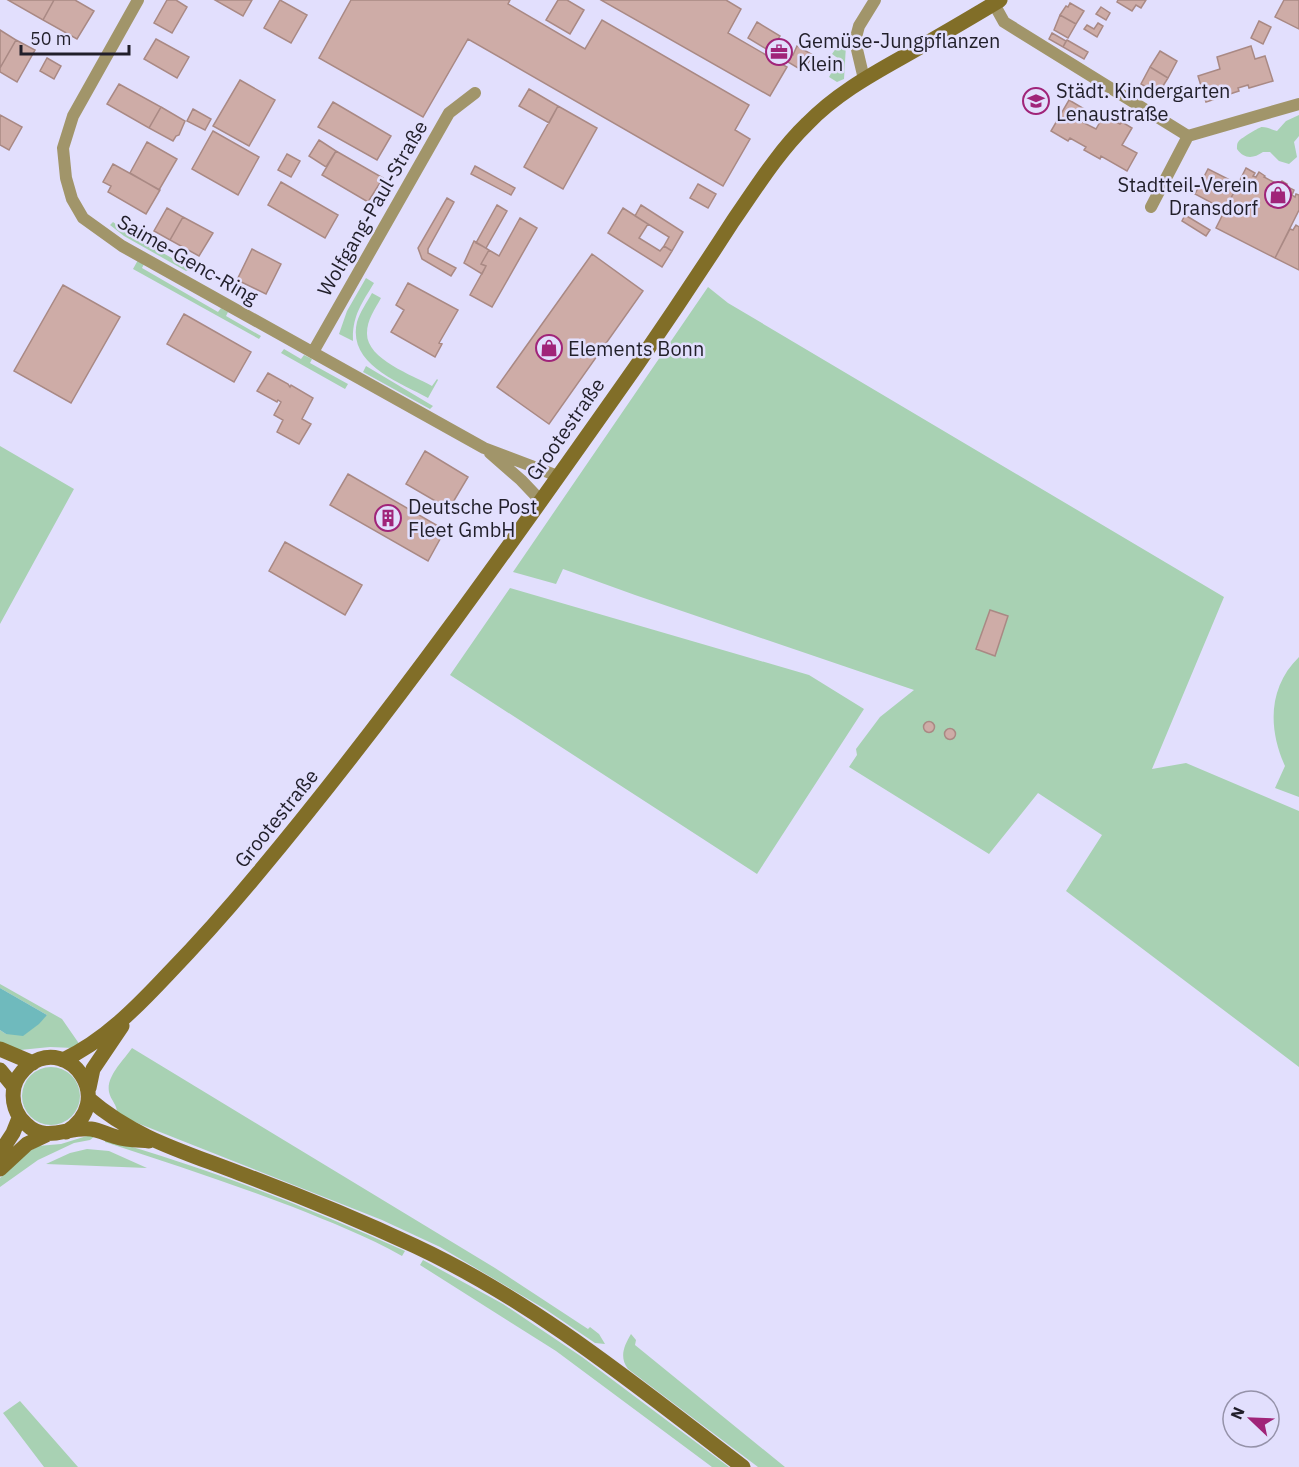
<svg xmlns="http://www.w3.org/2000/svg" width="1299" height="1467" font-family="'IBM Plex Sans',sans-serif">
  <style>
    .green { fill: #a8d1b3 }
    .water { fill: #6fbabd }
    .building { fill: #ceaca7; stroke: #a98984; stroke-width: 1.5 }
    .lines { fill: none; stroke-linecap: round; stroke-linejoin: round }
    .street { stroke: #a1956a; stroke-width: 12 }
    .secondary { stroke: #816e28; stroke-width: 15 }
    .labels { text-anchor: middle; dominant-baseline: central; stroke-width: 5; stroke-linejoin: round; paint-order: stroke }
    .poi-label { font-size: 20px; fill: #211f2a; stroke: #e2dffd; text-anchor: start }
    .street-label { font-size: 20px; fill: #211f2a; stroke: #e2dffd }
  </style>
  <rect width="100%" height="100%" fill="#e2dffd"/>
  <path class="green" d="M841,41L846,45L844,79L837,82L829,77L839,59L832,54Z
    M1299,115V136L1294,142L1297,157L1289,164L1279,161L1270,152H1263C1253,159 1244,159 1237,149C1237,144 1237,142 1241,139C1244,137 1259,127 1262,127C1268,127 1272,130 1277,131L1286,121Z
    M113,222L126,232L191,269L186,271L124,236L110,225Z
    M138,260L144,264L142,268L218,312L221,308L228,312L226,316L261,336L259,339L133,269Z
    M366,278L374,283C362,303 352,316 353,341L339,334L347,311Z
    M708,287L728,303L1224,597L1152,769L1186,763L1299,811V1067L1066,891L1102,835L1038,793L989,854L849,767L857,755L856,749L880,717L914,690L635,595L563,569L556,584L513,572Z
    M372,293L381,298C375,309 367,320 367,333C366,359 412,375 432,386L437,379L438,380L428,398C399,382 347,364 357,322C360,312 367,302 372,293Z
    M284,349L301,359L304,355L312,359L310,363L348,384L345,389L281,353Z
    M366,366L433,406L430,409L363,372Z
    M0,446L74,489L0,624Z
    M510,588L809,675L864,709L757,874L450,675Z
    M1299,657V797L1275,788L1285,766C1268,729 1268,687 1299,657Z
    M0,984L62,1019L80,1045L73,1048L50,1047L20,1050L0,1042V1030L6,1034L47,1015L0,988Z
    M132,1048L495,1268L588,1329L590,1327L599,1334L605,1344L595,1343L545,1309L440,1247L382,1220L117,1115C118,1105 111,1101 109,1092C106,1076 124,1060 132,1048Z
    M22 1096a29 29 0 1 1 58 0a29 29 0 1 1-58 0Z
    M90,1135L95,1136L90,1140L74,1143L38,1160L0,1187V1178L22,1156L38,1146L61,1144Z
    M105,1139C208,1168 307,1207 405,1251L402,1256C367,1236 330,1222 293,1207C231,1183 168,1163 105,1142Z
    M87,1149L109,1151L147,1168L46,1164L70,1153Z
    M423,1260L503,1304L582,1357L729,1467H712L556,1351L420,1265Z
    M631,1334L636,1340L635,1345L785,1467H758L628,1369C619,1357 624,1346 631,1334Z
    M20,1401L78,1467H44L3,1413Z"/>
  <path class="water" d="M0,988L47,1015L39,1024L23,1036L6,1034L0,1030Z"/>
  <path class="building" d="M8,0H54L43,20Z
    M54,0H75L94,11L77,39L43,20Z
    M167,0H176L187,7L172,33L154,23Z
    M215,0H252L243,16Z
    M280,0L307,15L291,43L264,28Z
    M351,0H510L508,4L585,49L602,20L749,105L735,130L750,139L723,186L468,39L423,117L319,58Z
    M558,0H567L584,10L570,34L546,20Z
    M601,0H726L741,9L728,33L787,67L770,96Z
    M1118,0H1146L1141,8L1136,5L1132,11L1117,2Z
    M1284,0H1299V29L1275,17Z
    M1070,3L1084,11L1076,24L1060,15L1066,6L1068,7Z
    M1101,7L1110,13L1106,20L1096,14Z
    M1060,15L1076,24L1068,38L1054,30Z
    M1259,21L1271,27L1263,44L1251,38Z
    M757,22L780,36L775,44L793,55L797,46L813,55L803,71L748,38Z
    M1098,23L1103,26L1097,37L1084,29L1087,25L1094,29Z
    M0,30L16,40L0,68Z
    M1052,33L1066,41L1063,47L1049,39Z
    M156,39L189,57L177,78L144,59Z
    M16,40L35,50L17,82L0,72V68Z
    M1067,40L1088,52L1084,59L1063,47Z
    M1251,46L1255,59L1265,56L1273,81L1249,88L1248,85L1238,88L1239,91L1206,102L1198,76L1220,69L1217,57Z
    M1160,51L1177,61L1168,78L1150,67Z
    M47,58L61,66L54,79L40,71Z
    M1150,67L1168,78L1158,94L1141,84Z
    M240,80L275,100L249,146L213,126Z
    M119,84L161,107L149,128L107,104Z
    M529,89L558,106L549,123L519,106Z
    M1069,100L1086,110L1080,121L1096,129L1104,115L1120,124L1122,122L1132,128L1122,145L1137,153L1127,171L1101,156L1100,159L1084,150L1086,147L1070,138L1068,141L1051,131Z
    M333,102L391,136L377,160L318,127Z
    M558,106L597,128L563,189L524,167Z
    M161,107L185,121L179,135L176,136L173,141L149,128Z
    M193,109L211,119L205,130L187,121Z
    M0,115L22,127L9,150L0,145Z
    M213,131L259,157L238,195L192,169Z
    M319,140L336,151L326,167L309,156Z
    M147,142L177,159L159,190L130,173Z
    M336,151L383,178L368,202L322,175Z
    M287,154L300,161L291,177L278,170Z
    M113,164L160,190L146,214L108,192L111,186L103,182Z
    M475,166L515,188L511,195L471,174Z
    M1246,168L1255,173L1253,176L1256,177L1259,172L1265,176L1264,177L1279,185L1282,181L1287,184L1285,188L1288,187L1294,190L1292,195L1295,197L1296,194L1299,195V210L1275,258L1216,228Z
    M1208,169L1238,184L1225,210L1195,194Z
    M281,182L338,215L325,238L268,205Z
    M698,184L716,194L708,208L690,198Z
    M447,198L454,202L428,249V253L456,268L451,276L422,259L418,248Z
    M497,205L507,211L486,248L476,243Z
    M641,205L683,232L672,251L664,246L669,237L635,216Z
    M167,208L183,217L170,240L154,231Z
    M623,208L648,224L639,238L660,251L664,246L672,251L662,267L608,233Z
    M1185,215L1210,230L1206,236L1182,221Z
    M183,217L213,233L199,256L170,240Z
    M520,218L537,228L492,307L470,295L486,266L481,264L489,250L499,256Z
    M1296,225L1299,227V270L1275,258L1290,229L1293,230Z
    M474,241L489,250L481,264L486,266L482,274L464,263Z
    M252,249L281,264L266,294L237,280Z
    M592,254L643,291L549,424L497,387Z
    M408,283L458,310L439,343L442,344L435,357L391,332L404,310L396,305Z
    M63,285L120,317L71,403L14,371Z
    M184,314L251,352L234,382L167,344Z
    M268,373L288,384L290,387L291,385L313,398L302,419L311,424L299,444L277,432L283,420L274,415L281,402L278,400L277,402L257,391Z
    M425,451L468,477L449,509L406,484Z
    M348,474L445,530L428,561L330,505Z
    M285,542L362,585L345,615L269,571Z
    M990,610L1008,616L995,656L976,649Z
    M923.5 727a5.5 5.5 0 1 1 11 0a5.5 5.5 0 1 1-11 0Z
    M944.5 734a5.5 5.5 0 1 1 11 0a5.5 5.5 0 1 1-11 0Z"/>
  <g class="lines">
    <path class="street" d="M138,0L73,116L63,148L66,178L72,199L83,218L122,246L484,448L558,476
      M994,4L1004,22L1188,136L1299,104
      M864,79L855,41L859,26L875,0
      M1151,207L1188,136
      M313,352L449,113L475,93
      M490,453L521,480L540,500"/>
    <path class="secondary" d="M0,1049L33,1063
      M63,1060C104,1041 137,1007 168,974C200,941 230,907 259,872C394,710 516,537 637,365C670,317 702,269 733,221C756,188 778,152 807,124C834,96 867,77 901,58C934,39 967,20 1000,0
      M0,1070L14,1087
      M89,1088L93,1069L122,1026
      M89,1099C134,1138 185,1152 239,1173C298,1195 357,1219 415,1246C535,1302 638,1387 743,1467
      M66,1132C117,1101 70,1035 29,1065C22,1071 16,1078 14,1087C11,1102 16,1115 26,1124C46,1144 68,1126 91,1129C100,1130 108,1135 117,1137C127,1140 138,1140 149,1141
      M0,1153L13,1133L19,1118
      M0,1169L27,1144L46,1135"/>
  </g>
  <defs>
    <symbol id="office-ring" viewBox="-11 -11 22 22"><circle r="9.5" fill="#e2dffd" stroke="#a02479" stroke-width="1.5"/><path d="M-6-3h4V-5.5h4V-3h4V5H-6ZM-1-4.5V-3h2v-1.5ZM-6 0V1H6V0Z" fill="#a02479"/></symbol>
    <symbol id="school-ring" viewBox="-11 -11 22 22"><circle r="9.5" fill="#e2dffd" stroke="#a02479" stroke-width="1.5"/><path d="M0-5L7-2L0 1L-7-2ZM-4 1L0 2.5L4 1V4Q0 6-4 4Z" fill="#a02479"/></symbol>
    <symbol id="shop-ring" viewBox="-11 -11 22 22"><circle r="9.5" fill="#e2dffd" stroke="#a02479" stroke-width="1.5"/><path d="M-5-2.5h2.3a2.7 3.5 0 0 1 5.4 0H5L5.5 6h-11ZM-1.5-2.5h3a1.5 2.3 0 0 0-3 0Z" fill="#a02479"/></symbol>
    <symbol id="building-ring" viewBox="-11 -11 22 22"><circle r="9.5" fill="#e2dffd" stroke="#a02479" stroke-width="1.5"/><path d="M-4-6H4V6H1V3H-1V6H-4ZM-2.5-4.3h1.7v1.8h-1.7ZM.8-4.3h1.7v1.8H.8ZM-2.5-1h1.7V.8h-1.7ZM.8-1h1.7V.8H.8Z" fill="#a02479"/></symbol>
  </defs>
  <g fill-rule="evenodd">
    <use href="#office-ring" x="764" y="37" width="30" height="30"/>
    <use href="#school-ring" x="1021" y="86" width="30" height="30"/>
    <use href="#shop-ring" x="1263" y="180" width="30" height="30"/>
    <use href="#shop-ring" x="534" y="333" width="30" height="30"/>
    <use href="#building-ring" x="373" y="503" width="30" height="30"/>
  </g>
  <g class="labels">
    <g class="poi-label">
      <text x="798" y="40">Gemüse-Jungpflanzen<tspan x="798" dy="23">Klein</tspan></text>
      <text x="1056" y="90">Städt. Kindergarten<tspan x="1056" dy="23">Lenaustraße</tspan></text>
      <text x="1258" y="184" text-anchor="end">Stadtteil-Verein<tspan x="1258" dy="23">Dransdorf</tspan></text>
      <text x="568" y="348">Elements Bonn</text>
      <text x="408" y="506">Deutsche Post<tspan x="408" dy="23">Fleet GmbH</tspan></text>
    </g>
    <g class="street-label">
      <text transform="translate(372 208) rotate(-60)">Wolfgang-Paul-Straße</text>
      <text transform="translate(188 259) rotate(30)">Saime-Genc-Ring</text>
      <text transform="translate(565 429) rotate(-55)">Grootestraße</text>
      <text transform="translate(276 818) rotate(-51)">Grootestraße</text>
    </g>
  </g>
  <g transform="translate(1251 1419) rotate(293)"><circle r="28" fill="#e2dffd" stroke="#9592a9" stroke-width="1.5"/>
  <path d="M0-4.5L10 22L0 15L-10 22Z" fill="#a02479"/>
  <text y="-9" font-size="16" font-weight="bold" text-anchor="middle" fill="#211f2a">N</text>
  </g>
  <path d="M21 45v9h108v-9" fill="none" stroke="#211f2a" stroke-width="3"/>
  <text x="30" y="45" font-size="18" fill="#211f2a" stroke="#e2dffd" stroke-width="4.5" paint-order="stroke">50 m</text>
</svg>
